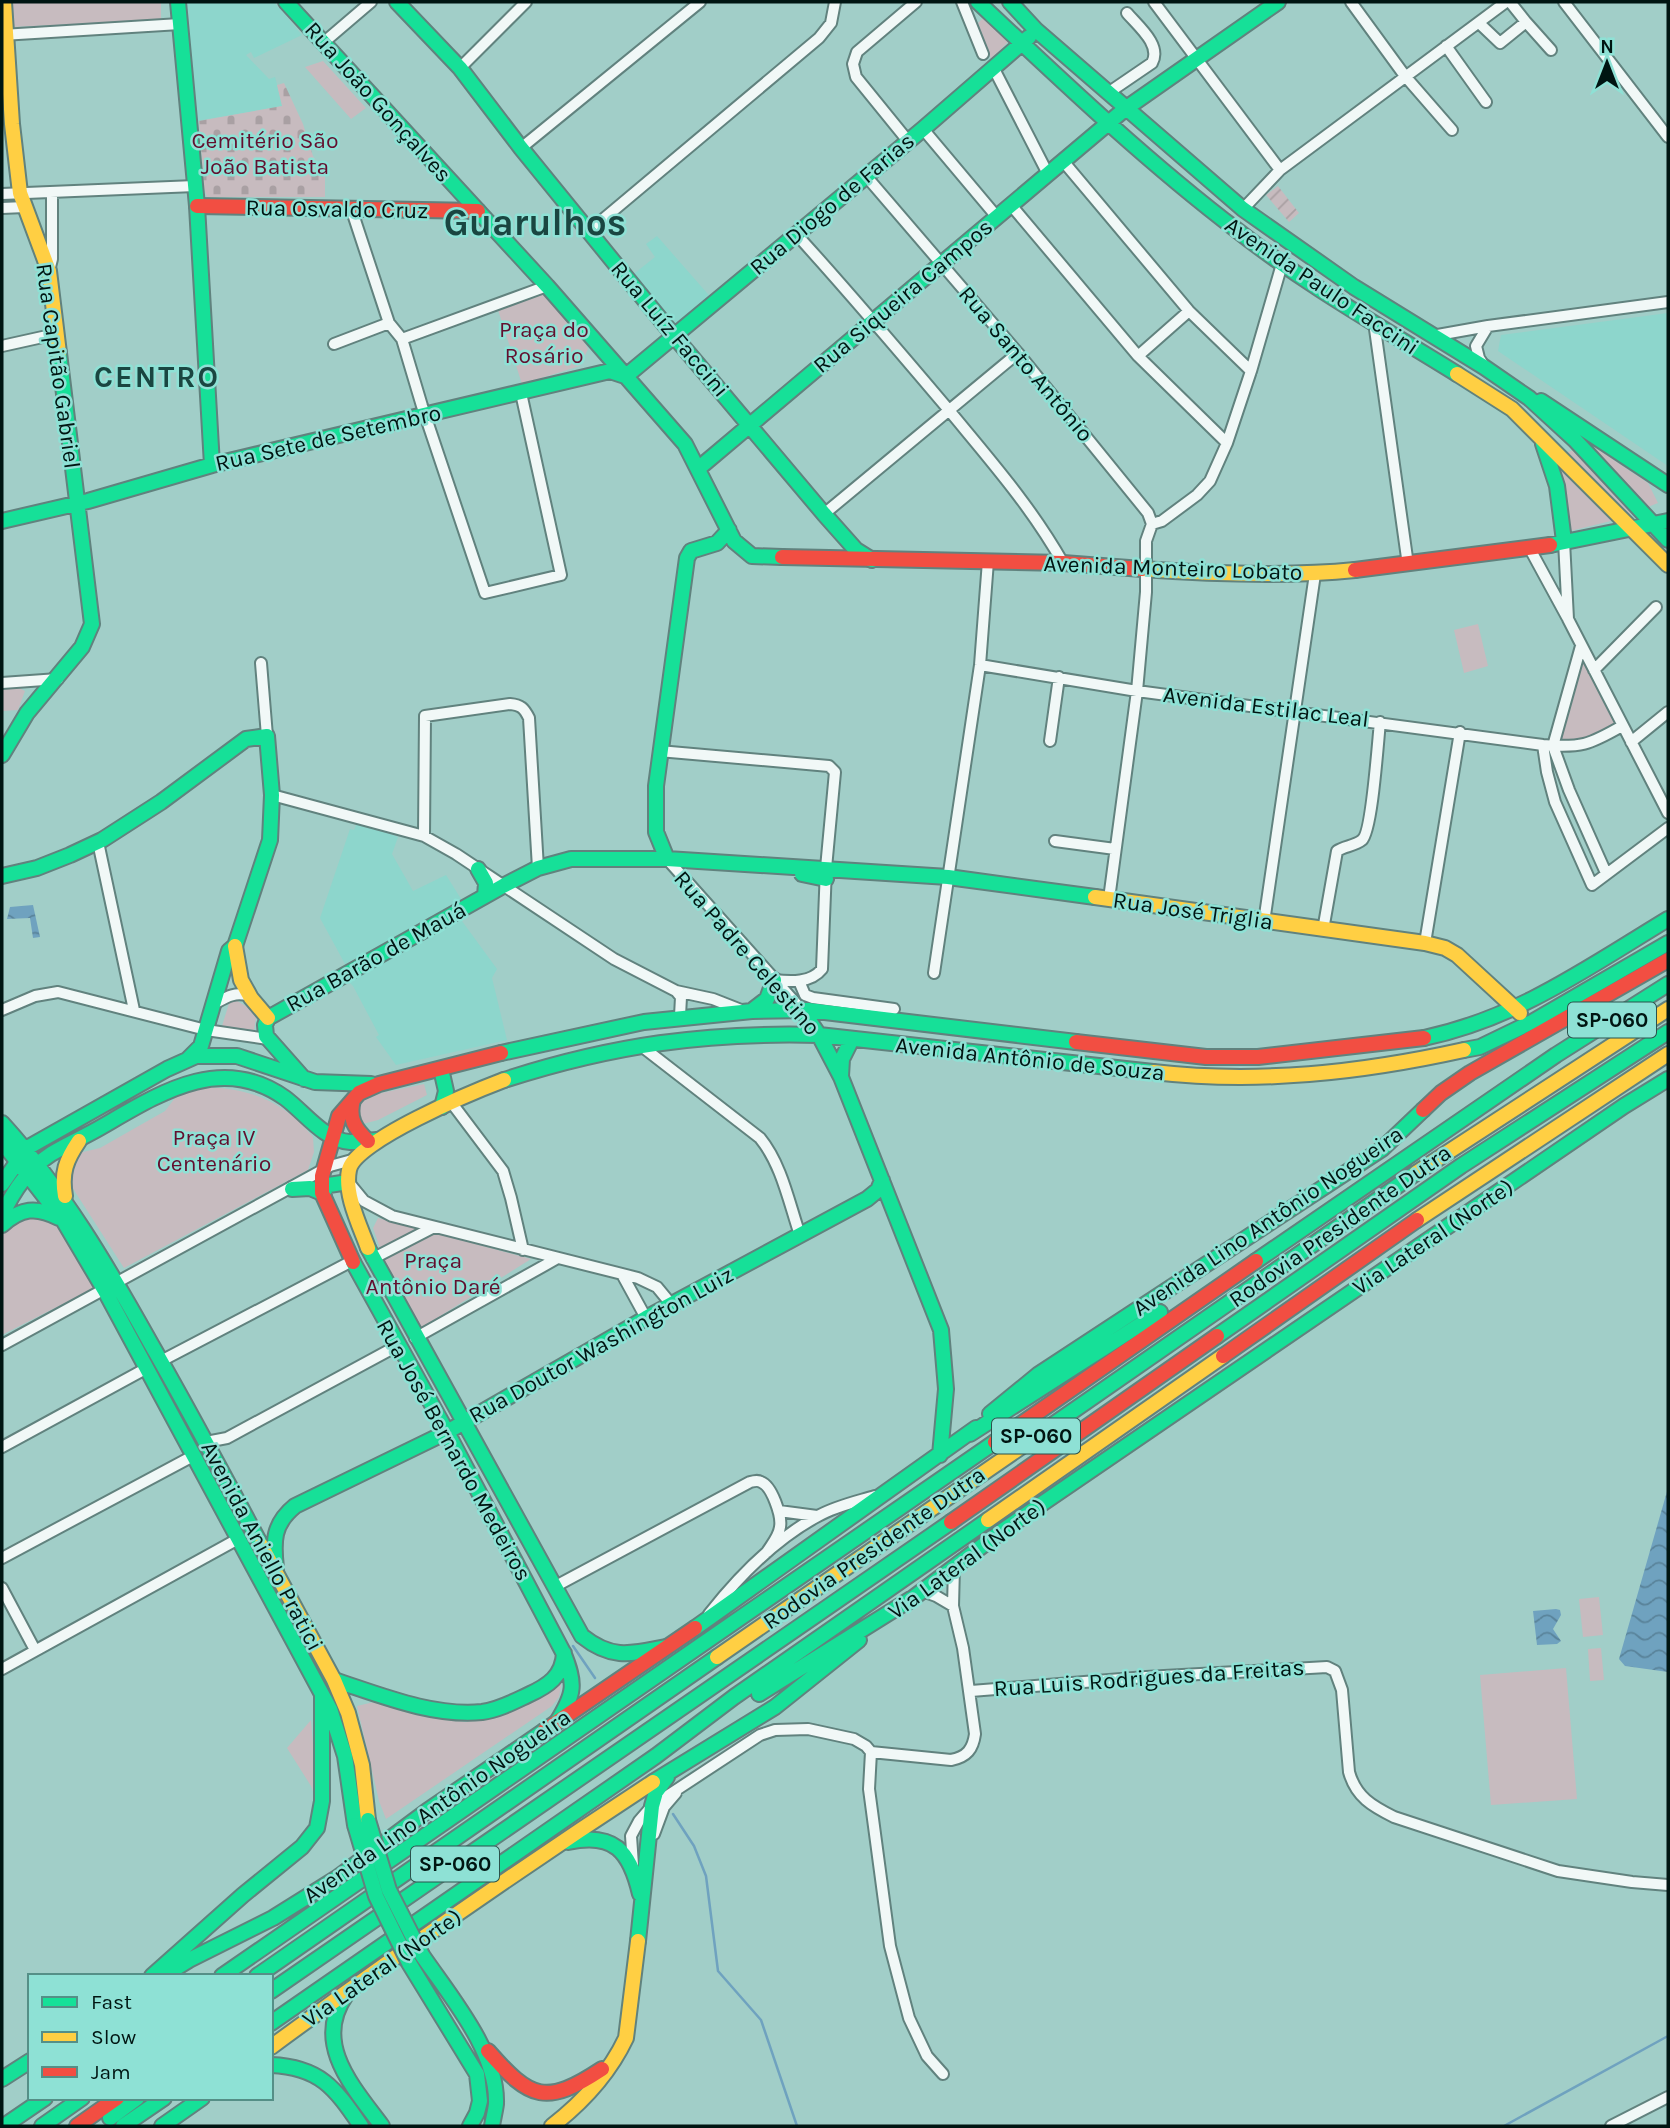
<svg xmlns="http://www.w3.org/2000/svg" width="1670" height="2128" font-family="Karla,sans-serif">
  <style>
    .built { fill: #8dd6cc }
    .green { fill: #c7bbbf }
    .cemetery { fill: url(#cemetery-stones) }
    .garden { fill: url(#garden-furrows) }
    .water { fill: url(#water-waves) }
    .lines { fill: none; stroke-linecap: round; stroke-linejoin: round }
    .stream { stroke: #6fa2bf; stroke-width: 2.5 }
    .street-casing { stroke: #61827e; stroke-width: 14 }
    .fast-casing { stroke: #61827e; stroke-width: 18 }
    .slow-casing { stroke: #61827e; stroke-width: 18 }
    .jam-casing { stroke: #61827e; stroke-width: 18 }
    .street { stroke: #f1f8f7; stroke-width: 10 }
    .fast { stroke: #16e098; stroke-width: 14 }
    .slow { stroke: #ffcf43; stroke-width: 14 }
    .jam { stroke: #f24e42; stroke-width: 14 }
    .fast-bridge-casing { stroke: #61827e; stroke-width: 18; stroke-linecap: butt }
    .fast-bridge { stroke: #16e098; stroke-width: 14 }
    .labels { text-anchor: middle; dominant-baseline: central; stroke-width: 5; stroke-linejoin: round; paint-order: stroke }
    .shield { fill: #8ee1d5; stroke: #2b524c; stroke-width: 2 }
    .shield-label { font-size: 21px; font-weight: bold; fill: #001512 }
    .street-label { font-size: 23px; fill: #001512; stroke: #8ee1d5 }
    .park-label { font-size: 23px; fill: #630f2e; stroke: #8ee1d5 }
    .district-label { font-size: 30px; font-weight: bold; letter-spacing: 2px; fill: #1a4641; stroke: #8ee1d5 }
    .town-label { font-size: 37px; font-weight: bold; fill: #1a4641; stroke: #8ee1d5 }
  </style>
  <defs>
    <pattern id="cemetery-stones" width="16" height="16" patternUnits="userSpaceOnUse" patternTransform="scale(1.75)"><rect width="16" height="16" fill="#c7bbbf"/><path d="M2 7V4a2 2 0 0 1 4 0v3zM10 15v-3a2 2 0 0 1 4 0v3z" fill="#a9a0a3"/></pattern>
    <pattern id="garden-furrows" width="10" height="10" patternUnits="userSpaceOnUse" patternTransform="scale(1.75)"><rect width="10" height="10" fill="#c7bbbf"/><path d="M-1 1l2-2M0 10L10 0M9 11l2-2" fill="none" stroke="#a9a0a3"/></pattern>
    <pattern id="water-waves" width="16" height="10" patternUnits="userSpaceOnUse" patternTransform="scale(1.75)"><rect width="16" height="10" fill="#6fa2bf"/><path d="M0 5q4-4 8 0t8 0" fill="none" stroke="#59839a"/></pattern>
  </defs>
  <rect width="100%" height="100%" fill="#a1cec8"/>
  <path class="built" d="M187,2H274L302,35L254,58L251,52L246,55L269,79L275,77L283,106L196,121Z
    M657,236L714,301L674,335L630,277L655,257L646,244Z
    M1668,313V466L1498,351L1501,335Z
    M358,821L398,837L392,854L413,891L446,875L463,902L345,964L320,918L350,829L354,830Z
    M459,917L497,969L492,978L507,1040L396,1065L376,1037L379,1035L353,986L346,979Z"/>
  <path class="green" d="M11,2H161V20L13,27Z
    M986,15L1011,39L991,59L978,23Z
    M323,61L366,108L351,119L305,67Z
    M545,293L581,335L588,349L580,366L522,384L498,310Z
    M1590,444L1648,483L1658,503L1615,520L1570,531L1566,491L1554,457Z
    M1478,624L1488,666L1464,673L1454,630Z
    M1581,656L1617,726L1580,742L1555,741Z
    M17,687L25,691L18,710L2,711V689Z
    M231,997L257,1013L254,1030L222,1026Z
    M424,1084L427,1095L378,1120L359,1125L354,1107L362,1097Z
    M208,1087C252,1089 284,1102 313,1137L314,1152L308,1170L124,1268L72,1187L69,1172L71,1161L79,1153L100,1148L165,1111L178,1094Z
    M34,1213L58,1223L96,1287L2,1335V1236L10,1222Z
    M378,1218L531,1259L418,1330L388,1271L373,1228Z
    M1599,1597L1603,1635L1583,1637L1579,1599Z
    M1601,1648L1604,1680L1590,1681L1588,1649Z
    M1566,1668L1577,1799L1491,1805L1480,1675Z
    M562,1680L559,1697L552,1706L386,1819L379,1801L357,1706L378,1701L408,1713L466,1722L490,1716Z
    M311,1720L317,1792L315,1797L311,1786L287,1748Z"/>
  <path class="cemetery" d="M284,83L303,124L313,156L325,174V197H207L204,189L199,121L282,106L277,85Z"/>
  <path class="garden" d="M1278,186L1299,213L1289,222L1266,195Z"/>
  <path class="water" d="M33,905L40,937L33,938L30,918L7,919L10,907Z
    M1668,1488V1672L1625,1666L1619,1659Z
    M1556,1609L1560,1610L1561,1615L1553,1629L1561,1641L1557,1644L1537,1645L1533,1611Z"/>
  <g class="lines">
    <path class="stream" d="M573,1646L595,1678
      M673,1814L694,1846L706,1876L718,1971L761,2020L797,2126
      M1504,2126L1668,2036"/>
    <defs>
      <path id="street" d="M962,2L983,54
        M1154,2L1280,170
        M1351,2L1405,76L1452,130
        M1510,2L1526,22
        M1564,2L1668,137
        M1479,23L1500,43L1526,22L1551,50
        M2,35L180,24
        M323,43L371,2
        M1446,46L1486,102
        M993,67L1048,174
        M460,68L526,2
        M1108,93L1152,63C1162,45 1138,26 1127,13
        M923,129L997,217
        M908,141L856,77L853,64L857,52L916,2
        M521,148L700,2
        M1063,161L1189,311L1251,371
        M866,176L1018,353L1148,513L1152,524
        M2,194L195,186
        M1011,205L1138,356L1227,443
        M2,208L25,207
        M351,208L389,323L402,339L422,406L485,593L561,575L521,393
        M1243,209L1280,170L1506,2
        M589,231L819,38L831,23L835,2
        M797,235C849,292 898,350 948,409C990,460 1030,505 1063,563
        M49,271L52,259V192
        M1374,322L1408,565
        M1432,336L1488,326L1668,302
        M402,339L547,286
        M334,344L389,323
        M2,346L56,334
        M1138,356L1189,311
        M1484,366L1479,358L1476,346L1488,326
        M824,514L1018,353
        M1152,524L1162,521L1197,495L1210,481L1227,443L1251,371L1282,264
        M1564,541L1568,619L1668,813
        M1530,549L1567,617
        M261,663L267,736
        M980,665L1137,691L1543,745C1581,748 1589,745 1622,726
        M1594,670L1656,607
        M2,683L58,679
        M1050,741L1059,677
        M1631,742L1668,712
        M1543,745L1547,772L1555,802L1592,885L1668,828
        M1553,746L1569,790L1606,873
        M1553,746L1581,646
        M659,751L829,766L835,772L826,868L822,969C811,983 791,982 774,980
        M272,795L424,836L456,854L614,959L676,991L713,999L741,1010
        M424,836L425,716L510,704C521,705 524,708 529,718L538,868
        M1055,841L1115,849
        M98,842L134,1010
        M667,859L802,1010
        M1109,899L1137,691L1146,592V541L1152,524
        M1264,922L1315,574
        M1323,930L1337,851C1344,846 1355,846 1362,840C1372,832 1378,740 1380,722
        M1425,943L1460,732
        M934,973L980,665L988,561
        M799,981L805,995L813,998L894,1009
        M676,991L681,997L680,1016
        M212,1005C225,998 234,991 249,996
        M2,1010L35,996L58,992L206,1030L268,1039
        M640,1045L760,1138C782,1165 789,1203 800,1235
        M451,1102L503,1171L511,1198L523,1250
        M350,1184L364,1201L392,1216L638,1278L657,1287L671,1304
        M372,1259L434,1227
        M623,1276L646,1318
        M415,1338L556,1259
        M2,1345L330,1166L352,1160
        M161,1361L352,1261
        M206,1442L227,1438L397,1346
        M2,1447L147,1368
        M779,1511L817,1516
        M2,1558L193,1456
        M554,1587L750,1482C754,1481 758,1480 761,1482C772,1486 782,1516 780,1527C779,1536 772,1544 767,1552
        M2,1588L35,1650
        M922,1591L936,1596L953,1606
        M709,1614C739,1576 775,1539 818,1516C836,1506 855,1502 875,1496
        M2,1669L238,1539
        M971,1691L1146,1677L1327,1667L1335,1671L1342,1690L1349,1772C1356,1797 1372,1806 1394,1817L1558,1871L1632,1882L1668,1885
        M871,1752L869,1789L890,1946L909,2018L927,2056L943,2074
        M654,1834L664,1807L676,1793
        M633,1865L631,1836L639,1821L652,1806L760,1735L775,1730L808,1729L854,1739L866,1746L871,1752L951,1760C967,1757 973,1749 975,1734L963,1648L953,1606L954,1567
        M1611,2126L1668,2097"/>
      <path id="fast" d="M178,2L197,206L212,465
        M286,2L547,286L685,444L734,541L752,556L782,557
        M397,2L460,68L521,148L674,336L824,514L856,550L872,560
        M978,2C1062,81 1146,161 1238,231C1306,285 1383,328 1457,374
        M1010,2L1036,30L1243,209L1354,287L1484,367L1529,398L1575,440L1668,540
        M626,376L923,129L1029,37
        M1541,401L1668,485
        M1543,444L1557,486L1564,541
        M699,468L1125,109L1278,2
        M2,521L88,501L212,465L610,371L625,376
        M1550,545L1668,521
        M2,755L27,713L82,647L92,624L59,353
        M667,859L656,832V786L687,558L691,551L717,543L729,530
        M478,869L486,883L485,896
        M802,874L826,879
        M2,876L37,868L70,855L102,840L161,802L246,739L267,736L272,795L270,840L235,946L229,951L201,1046L188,1059
        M754,1009L767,999L774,980
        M802,1010L819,1035L841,1077L941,1330L946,1389L940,1455
        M1424,1038C1518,1018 1587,968 1668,919
        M1464,1050L1480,1047L1532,1022L1668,943
        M501,1053L644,1022L752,1011L808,1010L1076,1042
        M441,1069L446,1091L442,1107
        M841,1076L842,1059L852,1039
        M304,1079L266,1036L265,1025L268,1018L503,886L538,868L571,859H667L948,877L1095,897
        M504,1080C612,1045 706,1032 819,1035L1153,1072
        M2,1123C63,1190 107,1265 151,1344C189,1410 225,1478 261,1545
        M2,1142L63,1220L105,1291L330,1709L345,1756L355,1825
        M2,1184L27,1148L167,1069L196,1056H237L315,1082L371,1084
        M292,1189L310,1188L322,1193L329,1185L348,1182
        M2,1215C14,1190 28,1169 51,1154C68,1144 86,1136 103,1126C160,1093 222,1053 285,1098C304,1112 325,1141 350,1142C359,1142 368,1141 377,1140
        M2,1225C21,1208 36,1206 59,1218
        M368,1248L582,1636C612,1660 631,1654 666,1647
        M1256,1261L1556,1055L1668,984
        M353,1262L447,1432L563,1652C576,1684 575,1693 557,1722
        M1217,1336L1461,1166L1668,1032
        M990,1414L1039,1374L1382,1149L1423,1110
        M970,1434L1160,1312
        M1031,1440L1416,1173
        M276,1568C273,1541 273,1524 295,1506L447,1432L646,1318L867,1199L878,1190L882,1180
        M905,1604L1002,1531L1624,1106L1668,1079
        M695,1628L976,1428
        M334,1680C380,1695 433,1717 482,1712C498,1710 513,1702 528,1695C548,1686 563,1676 564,1653
        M759,1694L911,1599
        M653,1782L775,1707L859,1640
        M568,1842C614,1832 630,1851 640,1894
        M638,1941L652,1806L656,1792L667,1777
        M422,1955C450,1996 498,2052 496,2104C495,2112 493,2119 492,2126
        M409,1963L477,2074L480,2101L477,2113L470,2126
        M152,1976L243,1895L302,1847L317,1828L322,1801V1694
        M163,1976L189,1960L273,1918L337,1878L427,1811L544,1731
        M222,1976L995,1442
        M257,1976L717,1657
        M271,1991L951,1522
        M346,1995C312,2043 353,2087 382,2126
        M271,2023L656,1756L734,1697L988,1520
        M271,2065C320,2067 335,2088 361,2126
        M2,2079L30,2061
        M110,2118L137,2098
        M4,2126L45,2098
        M42,2126L82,2098
        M123,2126L164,2098
        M162,2126L202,2098"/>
      <path id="slow" d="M4,2L12,124L20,193L49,271L59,353
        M1457,374L1512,409L1668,565
        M1142,569C1212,574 1285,577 1355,570
        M1095,897L1425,943L1445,948L1457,955L1520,1013
        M235,946L241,980L251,998L268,1018
        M1153,1072C1258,1084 1360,1073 1464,1050
        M1416,1173L1668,1009
        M65,1196C61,1173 66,1160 79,1141
        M1417,1220L1668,1054
        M368,1248C360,1226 344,1194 349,1170C354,1141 475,1091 504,1080
        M988,1520L1223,1356
        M261,1545L334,1680L348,1713L362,1765L368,1820
        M717,1657L1031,1440
        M271,2047C396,1955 523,1867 653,1782
        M552,2126C583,2102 609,2074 626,2038L638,1941"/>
      <path id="jam" d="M197,206L478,211
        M782,557L1063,563L1142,569
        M1355,570L1550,545
        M1076,1042L1206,1057H1258L1424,1038
        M353,1100C348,1118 355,1129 368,1141
        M1423,1110L1441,1093L1470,1073L1668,960
        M353,1262L322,1193V1176L339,1116L359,1093L379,1084L501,1053
        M1223,1356L1417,1220
        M995,1442L1256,1261
        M951,1522L1217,1336
        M544,1731L695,1628
        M488,2051C531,2100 546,2106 602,2069
        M77,2126L117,2098"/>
    </defs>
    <use href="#street" class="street-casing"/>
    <use href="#fast" class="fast-casing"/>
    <use href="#slow" class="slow-casing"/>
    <use href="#jam" class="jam-casing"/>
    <use href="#street" class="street"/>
    <use href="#fast" class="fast"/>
    <use href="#slow" class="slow"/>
    <use href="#jam" class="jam"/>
    <defs>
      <path id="fast-bridge" d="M368,1820L389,1890L422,1955
        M355,1825L376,1896L409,1963"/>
    </defs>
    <use href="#fast-bridge" class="fast-bridge-casing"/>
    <use href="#fast-bridge" class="fast-bridge"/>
  </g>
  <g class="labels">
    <g class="shield">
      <rect x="1568" y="1002.5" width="88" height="35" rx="5"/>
      <rect x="992" y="1418.5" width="88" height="35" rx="5"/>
      <rect x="411" y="1846.5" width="88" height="35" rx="5"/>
    </g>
    <g class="shield-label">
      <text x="1612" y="1020">SP-060</text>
      <text x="1036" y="1436">SP-060</text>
      <text x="455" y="1864">SP-060</text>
    </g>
    <g class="street-label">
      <text transform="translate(378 102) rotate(48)">Rua João Gonçalves</text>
      <text transform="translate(832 204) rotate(-40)">Rua Diogo de Farias</text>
      <text transform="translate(337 209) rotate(1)">Rua Osvaldo Cruz</text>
      <text transform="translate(1322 286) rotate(34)">Avenida Paulo Faccini</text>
      <text transform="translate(903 296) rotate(-40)">Rua Siqueira Campos</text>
      <text transform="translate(670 329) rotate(50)">Rua Luíz Faccini</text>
      <text transform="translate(1026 364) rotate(50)">Rua Santo Antônio</text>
      <text transform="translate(58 366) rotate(82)">Rua Capitão Gabriel</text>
      <text transform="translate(328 438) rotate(-13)">Rua Sete de Setembro</text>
      <text transform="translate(1173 568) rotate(2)">Avenida Monteiro Lobato</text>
      <text transform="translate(1266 707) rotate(7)">Avenida Estilac Leal</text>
      <text transform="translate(1193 911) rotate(8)">Rua José Triglia</text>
      <text transform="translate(747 953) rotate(49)">Rua Padre Celestino</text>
      <text transform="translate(376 957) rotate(-29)">Rua Barão de Mauá</text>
      <text transform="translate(1030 1059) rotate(6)">Avenida Antônio de Souza</text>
      <text transform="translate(1268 1221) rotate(-34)">Avenida Lino Antônio Nogueira</text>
      <text transform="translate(1340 1226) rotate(-35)">Rodovia Presidente Dutra</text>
      <text transform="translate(1433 1237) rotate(-34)">Via Lateral (Norte)</text>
      <text transform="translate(601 1345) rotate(-29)">Rua Doutor Washington Luiz</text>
      <text transform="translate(454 1450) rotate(61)">Rua José Bernardo Medeiros</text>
      <text transform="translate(262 1546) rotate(62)">Avenida Aniello Pratici</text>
      <text transform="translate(874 1548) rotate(-35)">Rodovia Presidente Dutra</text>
      <text transform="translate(967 1559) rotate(-36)">Via Lateral (Norte)</text>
      <text transform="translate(1149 1678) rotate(-4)">Rua Luis Rodrigues da Freitas</text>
      <text transform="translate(437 1806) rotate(-35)">Avenida Lino Antônio Nogueira</text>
      <text transform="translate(382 1968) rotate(-35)">Via Lateral (Norte)</text>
    </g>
    <g class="park-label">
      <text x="265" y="140">Cemitério São<tspan x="265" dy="26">João Batista</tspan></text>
      <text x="544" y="329">Praça do<tspan x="544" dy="26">Rosário</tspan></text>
      <text x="214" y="1137">Praça IV<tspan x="214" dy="26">Centenário</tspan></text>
      <text x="433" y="1260">Praça<tspan x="433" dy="26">Antônio Daré</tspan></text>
    </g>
    <g class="district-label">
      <text x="157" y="377">CENTRO</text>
    </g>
    <g class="town-label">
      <text x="535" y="222">Guarulhos</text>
    </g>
  </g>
  <rect width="1670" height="2128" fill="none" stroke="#001512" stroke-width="7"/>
  <rect x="28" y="1974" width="245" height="126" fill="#8ee1d5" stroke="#558f87" stroke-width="2"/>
  <rect x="42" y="1997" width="35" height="10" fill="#16e098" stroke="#558f87" stroke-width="2"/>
  <text x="91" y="2009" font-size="21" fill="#001512">Fast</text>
  <rect x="42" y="2032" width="35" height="10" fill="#ffcf43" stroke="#558f87" stroke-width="2"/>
  <text x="91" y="2044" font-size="21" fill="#001512">Slow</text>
  <rect x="42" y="2067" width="35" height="10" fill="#f24e42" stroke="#558f87" stroke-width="2"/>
  <text x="91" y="2079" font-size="21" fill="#001512">Jam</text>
  <g transform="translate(1607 63)" stroke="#8ee1d5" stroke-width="5" paint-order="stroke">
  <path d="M0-5L12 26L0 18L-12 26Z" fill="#001512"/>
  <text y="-10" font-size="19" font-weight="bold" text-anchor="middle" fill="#001512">N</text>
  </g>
</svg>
